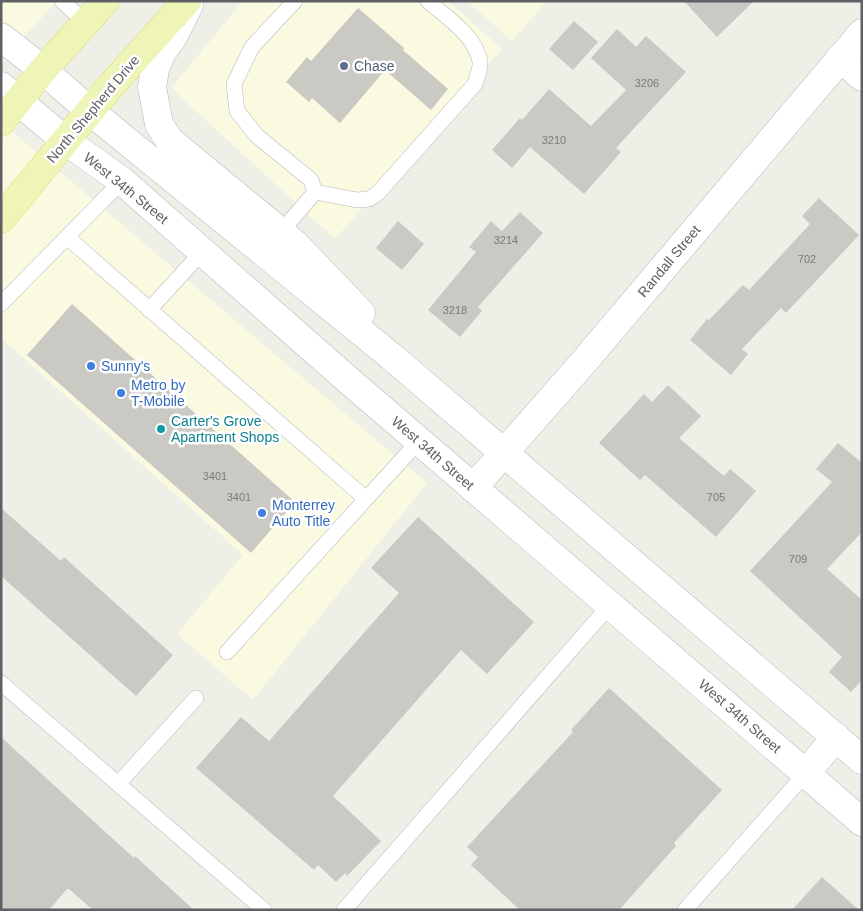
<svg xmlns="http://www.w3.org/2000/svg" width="863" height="911" font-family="Arial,sans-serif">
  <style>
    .commercial { fill: #fafae1 }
    .building { fill: #cac9c4 }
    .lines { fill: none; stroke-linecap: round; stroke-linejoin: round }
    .service-casing { stroke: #b7b7bc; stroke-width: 16 }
    .minor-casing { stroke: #b7b7bc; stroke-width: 29 }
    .secondary-casing { stroke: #b8b9bf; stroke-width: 29 }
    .primary-casing { stroke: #e0dd6f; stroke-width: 29 }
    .service { stroke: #fff; stroke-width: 15 }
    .minor { stroke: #fff; stroke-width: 28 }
    .secondary { stroke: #fff; stroke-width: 28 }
    .primary { stroke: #eff5b6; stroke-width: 28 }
    .service-dot { fill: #5c6f8a; stroke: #fff; stroke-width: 2 }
    .shop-dot { fill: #3f7fe0; stroke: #fff; stroke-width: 2 }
    .culture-dot { fill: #0f9aa8; stroke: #fff; stroke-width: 2 }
    .labels { text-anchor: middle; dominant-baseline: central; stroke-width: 5; stroke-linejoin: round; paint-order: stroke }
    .number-label { font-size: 11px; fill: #7a7a7d }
    .service-label { font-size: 14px; fill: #4e5e75; stroke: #fff; text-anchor: start }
    .street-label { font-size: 14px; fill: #5f6065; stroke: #fff }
    .shop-label { font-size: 14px; fill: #366cbe; stroke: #fff; text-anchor: start }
    .culture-label { font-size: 14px; fill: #0d838f; stroke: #fff; text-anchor: start }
  </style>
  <rect width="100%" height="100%" fill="#eeefe7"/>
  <path class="commercial" d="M1,1H57L1,61Z
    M243,1H448L502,49L335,239L171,88Z
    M467,1H547L512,41Z
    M1,122L427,483L253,700L177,634L243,555L1,338Z"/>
  <path class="building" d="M684,1H754L717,37Z
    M358,8L404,48L403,50L448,89L431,110L385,70L340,123L312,98L309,102L286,82L307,57L311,61Z
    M574,21L598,42L573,70L549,49Z
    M617,29L636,47L646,36L686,72L616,148L621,152L584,194L530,147L512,168L492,150L520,118L522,120L549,89L591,126L626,90L591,58Z
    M819,198L859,235L786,313L781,308L742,349L748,354L731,375L690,340L707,319L709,320L743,285L749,290L810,224L802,216Z
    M520,212L543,233L478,307L482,311L460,337L428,310L476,252L469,247L491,221L502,231Z
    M398,221L424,244L402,270L376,248Z
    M72,304L295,502L251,553L27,355Z
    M668,385L701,416L679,438L724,476L730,469L756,491L716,537L645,475L640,480L599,443L644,394L652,402Z
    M838,443L862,463V532L827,569L862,600V680L851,692L829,672L842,657L750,571L832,482L816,469Z
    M1,508L61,561L64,557L173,655L136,696L1,576Z
    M418,517L534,622L487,674L461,650L333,796L381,841L347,876L345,873L336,882L318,865L314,870L196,768L241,717L269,741L399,593L371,568Z
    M609,688L722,790L674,843L676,846L619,910H520L471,865L478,857L467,847L573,732L571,730Z
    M1,737L134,858L135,856L194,910H93L69,889H67L49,910H1Z
    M822,877L859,910H792Z"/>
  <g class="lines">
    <defs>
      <path id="service" d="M62,1L86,23
        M315,192L357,200L369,199L378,193L475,84C477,77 481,68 480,61C475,35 446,17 428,1
        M281,232L315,192L311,180L257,136L237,111L234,84L252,47L295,1
        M67,237L366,499L419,441
        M1,304L122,181
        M149,310L202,252
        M227,652L366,499
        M1,683L264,910
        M118,784L196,698
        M344,910L610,605
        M685,910L806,773"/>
      <path id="minor" d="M1,37L43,70
        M840,58L862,77
        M1,86L18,101
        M473,488L582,364L862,33"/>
      <path id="secondary" d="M189,5L173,37L162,52L155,69L152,87L159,124L169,140L295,244L361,313
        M43,70L90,111L392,357L862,760
        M18,101L66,141L122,181L347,379L862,822
        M806,773L836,737"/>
      <path id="primary" d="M1,122L43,70L105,1
        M1,219L108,89L187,1"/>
    </defs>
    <use href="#service" class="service-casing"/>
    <use href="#minor" class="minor-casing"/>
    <use href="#secondary" class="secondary-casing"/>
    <use href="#primary" class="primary-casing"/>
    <use href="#service" class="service"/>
    <use href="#minor" class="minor"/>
    <use href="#secondary" class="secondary"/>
    <use href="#primary" class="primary"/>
  </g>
  <circle class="service-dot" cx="344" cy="66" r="5"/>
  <g class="shop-dot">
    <circle cx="91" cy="366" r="5"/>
    <circle cx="121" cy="393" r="5"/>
    <circle cx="262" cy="513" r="5"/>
  </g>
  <circle class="culture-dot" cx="161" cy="429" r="5"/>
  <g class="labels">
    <g class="number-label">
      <text x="647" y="83">3206</text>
      <text x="554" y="140">3210</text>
      <text x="506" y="240">3214</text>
      <text x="807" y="259">702</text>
      <text x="455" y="310">3218</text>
      <text x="215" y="476">3401</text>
      <text x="239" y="497">3401</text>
      <text x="716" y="497">705</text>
      <text x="798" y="559">709</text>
    </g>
    <g class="service-label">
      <text x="354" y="66">Chase</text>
    </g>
    <g class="street-label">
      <text transform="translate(93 109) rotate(-50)">North Shepherd Drive</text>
      <text transform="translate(126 188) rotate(39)">West 34th Street</text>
      <text transform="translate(669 261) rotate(-50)">Randall Street</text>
      <text transform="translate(433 453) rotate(41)">West 34th Street</text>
      <text transform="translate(740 716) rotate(41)">West 34th Street</text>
    </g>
    <g class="shop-label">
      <text x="101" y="366">Sunny's</text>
      <text x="131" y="385">Metro by<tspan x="131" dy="16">T-Mobile</tspan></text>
      <text x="272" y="505">Monterrey<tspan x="272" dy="16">Auto Title</tspan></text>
    </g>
    <g class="culture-label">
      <text x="171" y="421">Carter's Grove<tspan x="171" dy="16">Apartment Shops</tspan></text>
    </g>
  </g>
  <rect width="863" height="911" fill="none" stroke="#5f6065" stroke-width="5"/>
</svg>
